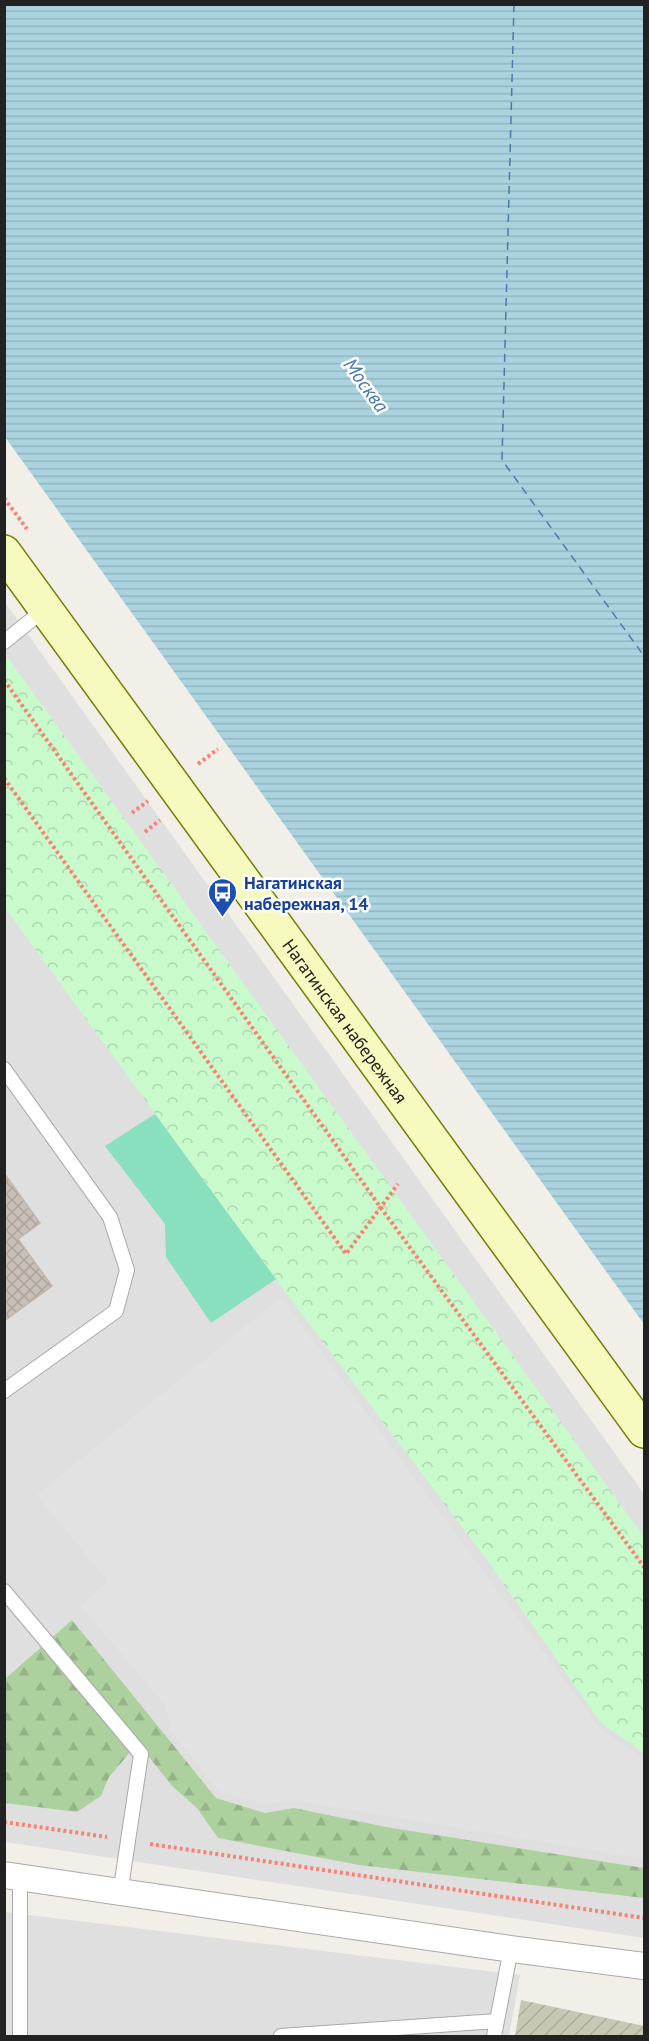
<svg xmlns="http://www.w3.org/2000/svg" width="649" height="2041" font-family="'PT Sans',sans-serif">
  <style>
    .residential { fill: #e0dfdf }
    .construction { fill: url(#construction-furrows) }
    .forest { fill: url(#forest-firs) }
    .park { fill: url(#park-crowns) }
    .pitch { fill: #88e0be }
    .parking { fill: #e2e2e2 }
    .water { fill: url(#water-rules) }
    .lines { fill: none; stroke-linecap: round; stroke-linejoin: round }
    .ferry { stroke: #4a7aab; stroke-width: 1.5; stroke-dasharray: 8 6; stroke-linecap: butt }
    .building { fill: url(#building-cross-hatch); stroke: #c4b6ab; stroke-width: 1.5 }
    .service-casing { stroke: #a9a9a9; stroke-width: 16 }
    .minor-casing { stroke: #a9a9a9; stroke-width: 28 }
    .secondary-casing { stroke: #707d05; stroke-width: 36 }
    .path { stroke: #fa8072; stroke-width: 4; stroke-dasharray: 3 3; stroke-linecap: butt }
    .service { stroke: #fff; stroke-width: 14 }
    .minor { stroke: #fff; stroke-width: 26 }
    .secondary { stroke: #f7fabf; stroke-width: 33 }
    .labels { text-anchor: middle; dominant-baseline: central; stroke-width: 5; stroke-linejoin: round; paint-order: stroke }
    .transit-label { font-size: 18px; font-weight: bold; fill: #164399; stroke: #fff; text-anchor: start }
    .street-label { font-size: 18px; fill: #222; stroke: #fff }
    .water-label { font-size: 20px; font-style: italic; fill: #4a7aab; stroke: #fff }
  </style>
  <defs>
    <pattern id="construction-furrows" width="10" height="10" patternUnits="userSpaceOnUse" patternTransform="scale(1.5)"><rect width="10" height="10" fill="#c7c7b4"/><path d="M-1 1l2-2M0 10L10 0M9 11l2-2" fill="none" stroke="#abab9a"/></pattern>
    <pattern id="forest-firs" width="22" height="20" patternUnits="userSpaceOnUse" patternTransform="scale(1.5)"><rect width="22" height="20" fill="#add19e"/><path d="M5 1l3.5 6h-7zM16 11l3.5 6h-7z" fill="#95b388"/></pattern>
    <pattern id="park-crowns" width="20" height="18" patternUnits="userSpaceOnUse" patternTransform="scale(1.5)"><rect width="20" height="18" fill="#c8facc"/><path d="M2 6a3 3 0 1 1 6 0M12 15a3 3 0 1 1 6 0" fill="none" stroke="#acd6af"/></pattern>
    <pattern id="water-rules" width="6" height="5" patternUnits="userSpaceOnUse" patternTransform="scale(1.5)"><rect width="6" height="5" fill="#aad3df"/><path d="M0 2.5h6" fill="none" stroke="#92b5bf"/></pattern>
    <pattern id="building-cross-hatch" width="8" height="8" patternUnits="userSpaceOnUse" patternTransform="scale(1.5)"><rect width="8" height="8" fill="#c7bfb8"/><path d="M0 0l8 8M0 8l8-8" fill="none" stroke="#aba49e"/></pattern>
  </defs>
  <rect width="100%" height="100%" fill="#f2efe9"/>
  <path class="residential" d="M4,601L644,1494V1938L5,1842Z
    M5,1912L520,1975L509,2036H5Z"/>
  <path class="construction" d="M521,2000L644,2026V2036H515Z"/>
  <path class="forest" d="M72,1620L216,1798L265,1813L294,1808L386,1827L644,1868V1898L359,1865L218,1838L197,1808L172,1786L138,1743L109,1777L101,1796L77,1812L5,1803V1679Z"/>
  <path class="park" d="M8,658L644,1537V1753L601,1723L487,1560L289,1297L5,908L4,661Z"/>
  <path class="pitch" d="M155,1114L276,1279L211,1323L166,1257L165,1224L105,1146Z"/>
  <path class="parking" d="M281,1298L599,1728L644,1760V1859L298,1801L264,1804L220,1792L171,1732L165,1705L81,1606L108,1581L37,1495Z"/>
  <path class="water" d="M4,5H644V1324L5,437Z"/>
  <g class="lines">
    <path class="ferry" d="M514,4L502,460L644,656"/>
  </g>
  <path class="building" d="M4,1173L40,1223L18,1239L52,1286L4,1321Z"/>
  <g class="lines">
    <defs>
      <path id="service" d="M4,642L45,609
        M4,1069L110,1217L127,1270L116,1311L4,1391
        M4,1591L141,1754L120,1894
        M20,1878V2036
        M281,2036L497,2021
        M494,2036L511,1949"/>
      <path id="minor" d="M4,1875L511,1949L644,1966"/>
      <g id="secondary">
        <path id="s1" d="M4,552L644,1431"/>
      </g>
    </defs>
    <use href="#service" class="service-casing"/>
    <use href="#minor" class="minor-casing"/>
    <use href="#secondary" class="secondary-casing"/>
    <path class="path" d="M4,498L27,529
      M4,680L381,1208L644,1567
      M198,764L218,749
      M4,778L346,1254L398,1184
      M132,813L148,801
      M145,832L160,820
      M4,1822L107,1837
      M150,1844L644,1918"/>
    <use href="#service" class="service"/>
    <use href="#minor" class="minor"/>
    <use href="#secondary" class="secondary"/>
  </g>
  <defs>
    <symbol id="bus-pin" viewBox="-11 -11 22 30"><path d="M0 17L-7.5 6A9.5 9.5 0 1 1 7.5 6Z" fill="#1a4fb4" stroke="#fff"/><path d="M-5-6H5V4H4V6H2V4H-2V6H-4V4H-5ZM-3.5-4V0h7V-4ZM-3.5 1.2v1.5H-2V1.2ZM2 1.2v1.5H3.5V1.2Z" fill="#fff"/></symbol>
  </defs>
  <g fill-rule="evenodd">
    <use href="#bus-pin" x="206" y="876" width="33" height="45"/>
  </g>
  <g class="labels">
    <g class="transit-label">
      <text x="244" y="882">Нагатинская<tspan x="244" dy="21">набережная, 14</tspan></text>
    </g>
    <g class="street-label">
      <text stroke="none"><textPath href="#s1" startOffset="580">Нагатинская набережная</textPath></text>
    </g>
    <g class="water-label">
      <text transform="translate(366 385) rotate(54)">Москва</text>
    </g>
  </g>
  <rect width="649" height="2041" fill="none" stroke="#222222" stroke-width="12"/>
</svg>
